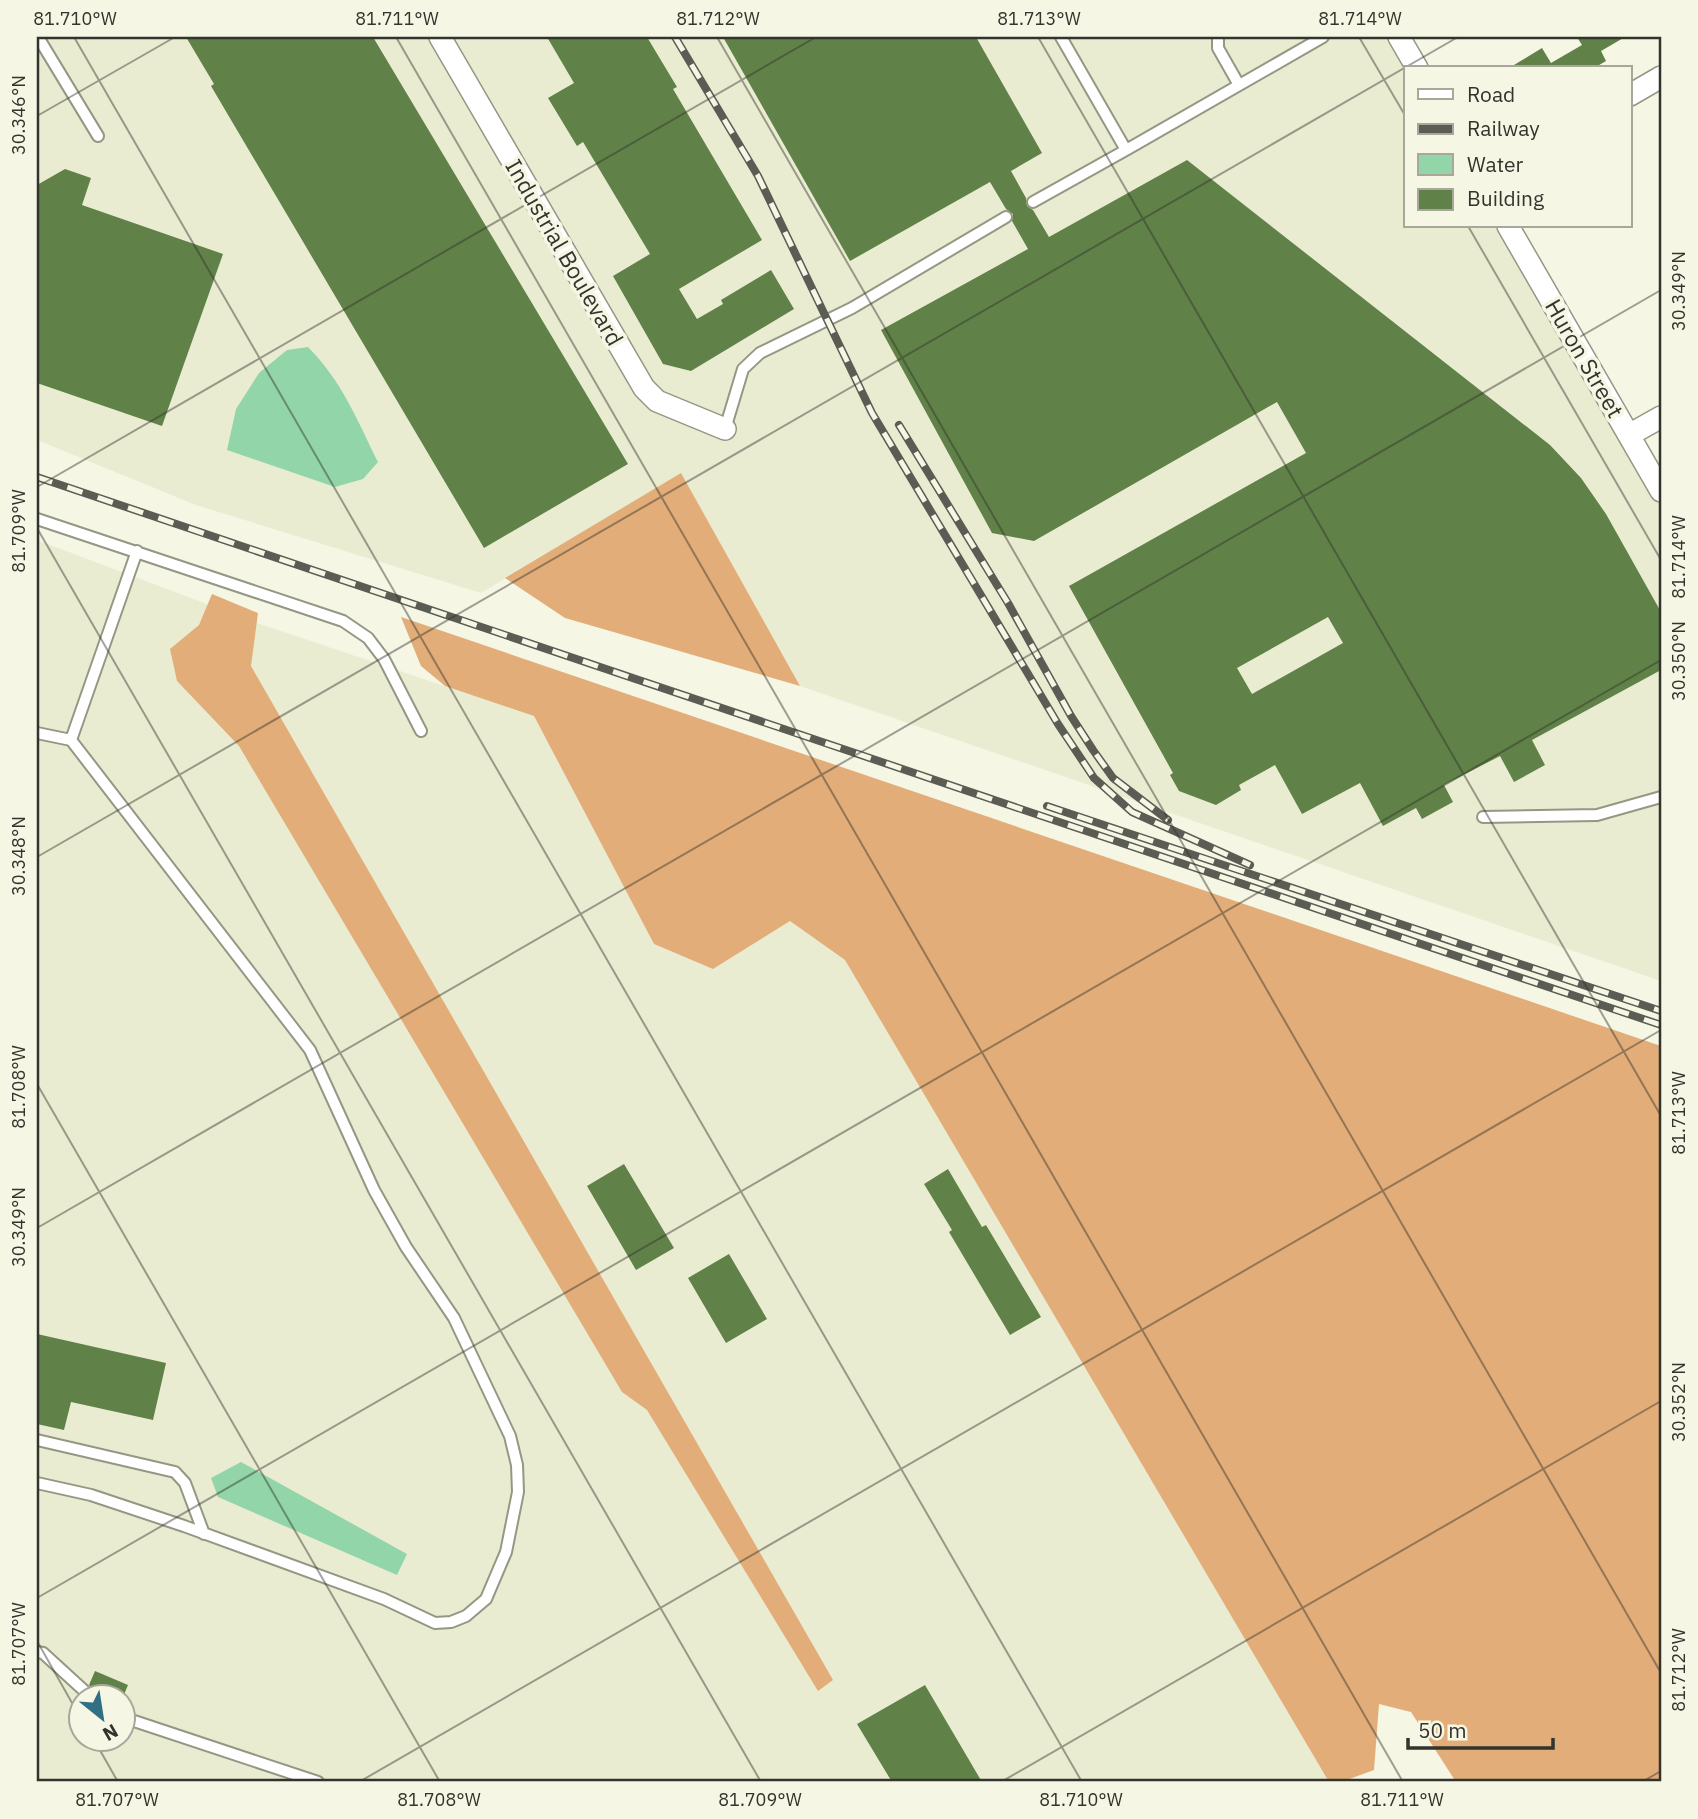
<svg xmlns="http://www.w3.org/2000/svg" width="1698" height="1819" font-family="'IBM Plex Sans',sans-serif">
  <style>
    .built { fill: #eaecd2; fill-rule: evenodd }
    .forest { fill: #e2ad78 }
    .water { fill: #92d5a9 }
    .building { fill: #608147; fill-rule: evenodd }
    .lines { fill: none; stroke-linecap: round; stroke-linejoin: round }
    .lane-casing { stroke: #959785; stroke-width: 14 }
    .street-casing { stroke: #959785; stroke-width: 24 }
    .lane { stroke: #fff; stroke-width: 10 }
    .street { stroke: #fff; stroke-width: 21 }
    .rail-casing { stroke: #5b5c53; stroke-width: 8 }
    .rail { stroke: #f5f6e3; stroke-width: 5; stroke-dasharray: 16; stroke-linecap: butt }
    .ticks { fill: none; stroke: #33342d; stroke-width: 2; stroke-opacity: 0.45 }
    .labels { text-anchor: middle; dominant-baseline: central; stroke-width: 7; stroke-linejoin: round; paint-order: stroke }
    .street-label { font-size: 23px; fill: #33342d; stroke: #f5f6e3 }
    .neatline { fill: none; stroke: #33342d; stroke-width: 2.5 }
    .ticks-label { font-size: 18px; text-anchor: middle; fill: #33342d }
  </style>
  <rect width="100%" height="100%" fill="#f5f6e3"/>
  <path class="built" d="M37,37H1386L1406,70V226H1497L1661,507V981L800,686L681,474L481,593L196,505L37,440Z
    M37,540L257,623L534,716L654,944L713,969L790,921L845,960L1329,1782H37ZM80,1696H122V1738H80Z"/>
  <path class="forest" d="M681,473L800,686L565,618L505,578Z
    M212,594L258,613L251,666L833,1680L818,1691L647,1410L622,1392L239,746L177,681L170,649L199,625Z
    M401,617L1661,1046V1782H1456L1411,1712L1379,1704L1374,1770L1341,1782H1329L845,960L790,921L713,969L654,944L534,716L445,686L421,666Z"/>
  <path class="water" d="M308,347C342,381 357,420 378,462L363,479L335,487L227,450L236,409L259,373L287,350Z
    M241,1462L407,1554L397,1575L218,1497L211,1478Z"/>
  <path class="building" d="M186,37H373L628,464L484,548L211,86L214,84Z
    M547,37H647L677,87L673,89L762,240L679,289L697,319L723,304L721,300L771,270L794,309L691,371L663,364L613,276L650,254L583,142L577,146L548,98L574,83Z
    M723,37H976L1042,153L1011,171L1026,198L1027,206L1033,210L1049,237L1187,160L1550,445L1581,478L1606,514L1661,612V670L1532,740L1545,765L1514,782L1500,756L1444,785L1453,802L1422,819L1416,808L1383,826L1360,783L1302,814L1275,765L1239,785L1241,790L1216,805L1179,791L1170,775L1173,773L1069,586L1306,453L1277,402L1034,541L992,533L881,330L1028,249L1012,221L1013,214L1006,209L990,182L850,261ZM1328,617L1343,643L1252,694L1237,668Z
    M1577,37H1625L1601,51L1606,61L1594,68H1509L1542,48L1551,63L1582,45Z
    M65,169L91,178L82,205L223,254L162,426L37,383V185Z
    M624,1164L674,1248L636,1270L587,1186Z
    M948,1169L982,1227L986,1225L1041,1317L1010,1335L949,1232L952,1230L924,1184Z
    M729,1254L767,1319L726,1343L688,1278Z
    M37,1334L166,1363L153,1420L71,1402L64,1430L37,1424Z
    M95,1671L128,1685L123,1697H107L97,1692L89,1685Z
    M925,1685L982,1782H892L857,1724Z"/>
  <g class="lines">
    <defs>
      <path id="lane" d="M38,37L98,136
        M1061,37L1126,150L1323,37
        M1218,37V48L1239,85
        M1033,202L1126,150
        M725,429L743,369L760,353L852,308L1006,217
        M37,519L343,621L368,638L384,659L421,731
        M37,733L71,740L310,1050L374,1190L406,1247L454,1318L510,1436L517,1465L518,1492L506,1552L486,1599L466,1616L451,1622L435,1623L384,1599L184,1526L91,1495L37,1483
        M71,740L137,551
        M1483,817L1597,815L1661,797
        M37,1440L175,1472L185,1483L204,1534
        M37,1652L43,1653L90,1696
        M122,1717L318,1782"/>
      <path id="street" d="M440,37L644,388L657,401L725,429
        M1399,37L1417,68
        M1630,95L1661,77
        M1508,226L1661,491
        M1629,435L1661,417"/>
    </defs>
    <use href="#lane" class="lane-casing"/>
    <use href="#street" class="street-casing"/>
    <use href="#lane" class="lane"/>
    <use href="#street" class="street"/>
    <defs>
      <path id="rail" d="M675,37L758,176L872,413L1058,724L1094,778L1132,812L1250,865
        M899,425L1008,603L1071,716L1093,750L1113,778L1168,820
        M37,477L1661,1025
        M1047,806L1661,1011"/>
    </defs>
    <use href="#rail" class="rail-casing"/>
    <use href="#rail" class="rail"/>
  </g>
  <path class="ticks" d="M74,37L1082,1782M396,37L1403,1782M717,37L1661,1673M1038,37L1661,1116M1359,37L1406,117M37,116L175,37M1468,226L1661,560M37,487L816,37M37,528L761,1782M37,857L1458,37M37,1084L440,1782M37,1228L1661,290M37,1598L1661,660M37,1641L80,1717M93,1738L118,1782M359,1782L1661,1030M1001,1782L1661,1401M1642,1782L1661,1771"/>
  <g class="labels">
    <g class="street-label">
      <text transform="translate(565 252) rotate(60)">Industrial Boulevard</text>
      <text transform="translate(1585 358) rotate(60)">Huron Street</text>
    </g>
  </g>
  <rect width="1698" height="1819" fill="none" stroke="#f5f6e3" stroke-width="77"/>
  <rect x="1404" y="66" width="228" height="161" fill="#f5f6e3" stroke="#a7a89a" stroke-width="2"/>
  <rect x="1418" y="89" width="35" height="10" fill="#ffffff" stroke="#a7a89a" stroke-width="2"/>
  <text x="1467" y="102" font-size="21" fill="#33342d">Road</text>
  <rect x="1418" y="124" width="35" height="10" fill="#5b5c53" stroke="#a7a89a" stroke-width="2"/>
  <text x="1467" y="136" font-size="21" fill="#33342d">Railway</text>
  <rect x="1418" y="154" width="35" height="21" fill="#92d5a9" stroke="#a7a89a" stroke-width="2"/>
  <text x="1467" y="172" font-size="21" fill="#33342d">Water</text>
  <rect x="1418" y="189" width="35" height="21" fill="#608147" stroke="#a7a89a" stroke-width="2"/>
  <text x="1467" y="206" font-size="21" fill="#33342d">Building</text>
  <g transform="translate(102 1718) rotate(150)"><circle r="33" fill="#f5f6e3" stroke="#a7a89a" stroke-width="2"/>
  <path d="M0-5L12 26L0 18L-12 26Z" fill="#306f84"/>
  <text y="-10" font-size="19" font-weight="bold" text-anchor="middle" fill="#33342d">N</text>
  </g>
  <path d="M1408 1738v10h145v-10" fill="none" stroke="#33342d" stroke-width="3.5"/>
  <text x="1418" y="1738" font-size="21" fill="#33342d" stroke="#f5f6e3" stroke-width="5" paint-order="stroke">50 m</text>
  <rect x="38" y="38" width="1622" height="1742" class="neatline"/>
  <g class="ticks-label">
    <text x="75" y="25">81.710°W</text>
    <text x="397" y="25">81.711°W</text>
    <text x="718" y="25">81.712°W</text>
    <text x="1039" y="25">81.713°W</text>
    <text x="1360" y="25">81.714°W</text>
    <text transform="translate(19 115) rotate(-90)" y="6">30.346°N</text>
    <text transform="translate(1679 291) rotate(-90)" y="6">30.349°N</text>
    <text transform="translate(19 531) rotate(-90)" y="6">81.709°W</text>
    <text transform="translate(1679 557) rotate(-90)" y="6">81.714°W</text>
    <text transform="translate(1679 661) rotate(-90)" y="6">30.350°N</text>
    <text transform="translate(19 856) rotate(-90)" y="6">30.348°N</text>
    <text transform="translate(19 1087) rotate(-90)" y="6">81.708°W</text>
    <text transform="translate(1679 1113) rotate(-90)" y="6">81.713°W</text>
    <text transform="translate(19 1227) rotate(-90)" y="6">30.349°N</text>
    <text transform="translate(1679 1402) rotate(-90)" y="6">30.352°N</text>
    <text transform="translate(19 1644) rotate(-90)" y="6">81.707°W</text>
    <text transform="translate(1679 1670) rotate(-90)" y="6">81.712°W</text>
    <text x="117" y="1806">81.707°W</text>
    <text x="439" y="1806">81.708°W</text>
    <text x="760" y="1806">81.709°W</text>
    <text x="1081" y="1806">81.710°W</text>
    <text x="1402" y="1806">81.711°W</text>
  </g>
</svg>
